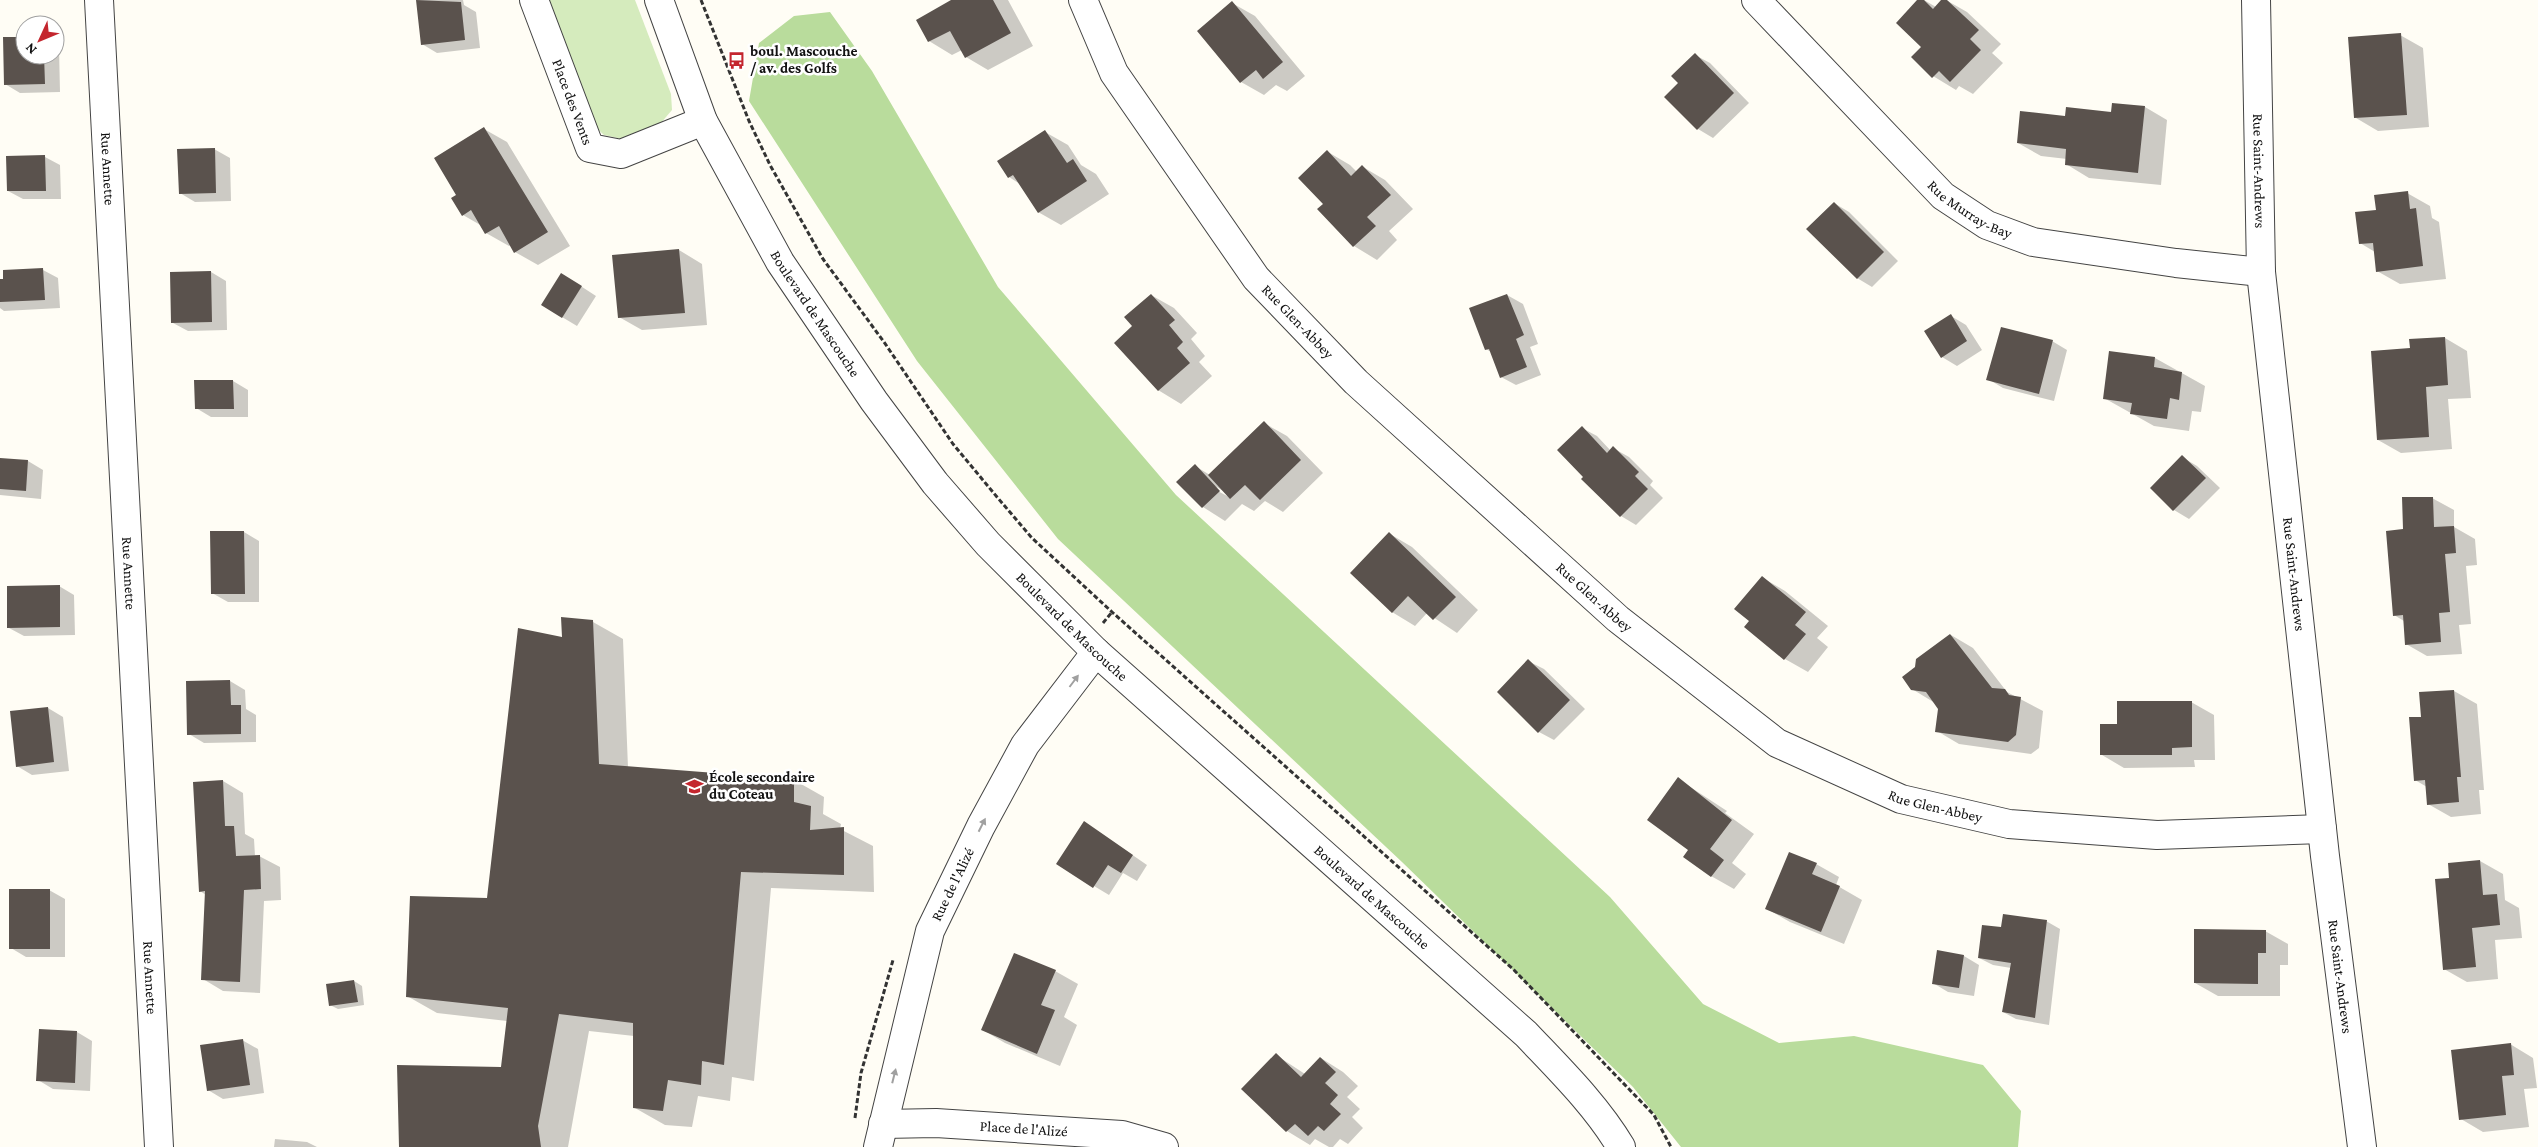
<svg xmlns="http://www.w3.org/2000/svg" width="2538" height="1147" font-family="'Crimson Pro',serif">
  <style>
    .green { fill: #d5ebbd }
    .forest { fill: #b9dc9c }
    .shadow { fill: #0003; fill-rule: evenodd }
    .building { fill: #5a524d }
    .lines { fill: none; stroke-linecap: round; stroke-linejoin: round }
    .minor-casing { stroke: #444; stroke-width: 30 }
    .path { stroke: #333; stroke-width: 3; stroke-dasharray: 5 2.5; stroke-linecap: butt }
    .minor { stroke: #fff; stroke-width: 28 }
    .oneway { fill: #a0a0a0 }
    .labels { text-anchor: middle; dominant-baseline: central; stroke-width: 5; stroke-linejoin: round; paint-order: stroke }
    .poi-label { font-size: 15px; font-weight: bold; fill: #111; stroke: #fff; text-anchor: start }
    .street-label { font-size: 15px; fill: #111; stroke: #fff }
  </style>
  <rect width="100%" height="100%" fill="#fffdf5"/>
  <path class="green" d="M549,0H635L671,94L672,110L660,124L622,139L604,135L591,123Z"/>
  <path class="forest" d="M830,12L872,71L998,287L1176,495L1610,897L1703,1004L1779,1043L1854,1036L1983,1065L2021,1111L2018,1147H1681L1633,1087L1402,862L1058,539L917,361L749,101L759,43L794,16Z"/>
  <path class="shadow" d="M417,0H463L464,5L476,12L480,48L437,53L422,44Z
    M954,0H1008L1033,46L988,70L966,57L962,50L952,55L929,41L917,20Z
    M1919,0H1924L1936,7L1946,0L1967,12L2001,44L1992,53L2003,63L1973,94L1959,86L1956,90L1933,76L1923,47Z
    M1232,3L1255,16L1305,76L1287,91L1276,85L1264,95L1241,82Z
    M2400,35L2423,48L2429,127L2378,131L2356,118Z
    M25,38V55H55V44L59,47L60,92L20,93L5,84Z
    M1695,55L1710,63L1749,103L1713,138L1698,129L1680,83Z
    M2145,107L2167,120L2161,185L2089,178L2066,164L2067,159L2041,156L2018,143L2066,118Z
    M484,129L507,142L570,246L538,265L515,252L511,245L509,246L486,233L482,226L463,215L458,195Z
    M1045,132L1068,145L1081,165L1096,174L1109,194L1061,225L1038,212L1020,184L1009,177L999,161Z
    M214,149L230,158L231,201L195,202L180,193Z
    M1328,152L1350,165L1357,172L1363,167L1385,180L1413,209L1389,231L1397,240L1377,260L1354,246L1319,209L1325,204Z
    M45,157L60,165L61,199H23L8,191Z
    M2407,193L2430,206L2432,218L2439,222L2446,279L2400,284L2377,271L2375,252L2360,243L2378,211Z
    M1834,203L1849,212L1898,261L1872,287L1857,278Z
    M679,250L702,264L707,325L642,330L619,317L614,256Z
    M43,270L58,278L60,308L4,311L0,308V280H4V272Z
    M211,272L226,281L227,330L188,331L173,323Z
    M576,283L596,296L577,326L562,317Z
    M1151,295L1174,308L1197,333L1191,339L1205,356L1199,362L1212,376L1181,404L1158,390L1134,326Z
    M1507,295L1523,304L1538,344L1530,347L1541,375L1516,385L1501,377L1491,352L1486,349Z
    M1951,316L1966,325L1982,350L1957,366L1942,357Z
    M2445,338L2467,351L2471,398L2448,399L2452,449L2401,453L2378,440L2411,349Z
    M2052,341L2067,350L2054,401L2003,388L1988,379Z
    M2111,352L2155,358L2205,386L2201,412L2192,411L2189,431L2154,426L2104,398Z
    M233,381L248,390V417H211L196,408Z
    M1264,423L1287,436L1323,473L1283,512L1265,501L1254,511L1242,504L1225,521L1203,507L1178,482L1195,466L1210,475ZM1215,486L1225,492L1229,497L1214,489Z
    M1582,428L1597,436L1611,451L1613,448L1629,457L1653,481L1650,485L1663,498L1636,525L1621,516L1583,479Z
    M2182,457L2197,466L2220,488L2189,519L2174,510L2152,488Z
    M0,459L28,461L43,470L41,499L0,495Z
    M2432,498L2454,510V527L2475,539L2477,565L2466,566L2471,624L2459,625L2462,654L2427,656L2406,644L2404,621L2394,615Z
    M244,532L259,541V602H228L212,593Z
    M1390,534L1412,547L1478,610L1457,633L1427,613L1415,626L1392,612Z
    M1763,578L1785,591L1828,626L1817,638L1828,647L1808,672L1785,659L1746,627L1751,621Z
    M59,586L74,595L75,635L24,636L9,628Z
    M593,622L623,639L628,768L794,780L824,797L823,814L841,824L840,829L873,846L874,892L771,888L754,1081L732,1077L730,1101L698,1096L692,1127L665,1125L635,1108L634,1036L589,1031L568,1147H400L502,1068L507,1021L437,1013L407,996L488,899L563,639Z
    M1951,635L1973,648L2007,692L2043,711L2039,748L2031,754L1959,744L1937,731L1940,708L1935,703L1912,689Z
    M1528,661L1544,669L1585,709L1554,740L1539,732Z
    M230,681L245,690L246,709L256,715V742L204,743L189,734L188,682Z
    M2454,691L2477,704L2484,790H2479L2481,814L2451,817L2428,804L2427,787L2415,780L2423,718L2421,693Z
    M2191,702L2214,715L2215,760H2194L2195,767L2124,768L2102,755L2118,725Z
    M48,708L63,717L69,771L32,775L17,766Z
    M1678,779L1727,811L1725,813L1754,834L1732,863L1746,874L1734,889L1711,876L1689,849Z
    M223,781L243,793L245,834L254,839L255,856H259L280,867L281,900L264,901L260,993L223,991L203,979L206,895L200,891Z
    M1099,832L1147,865L1137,881L1123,873L1109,895L1094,886Z
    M2480,861L2503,874L2505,900L2519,908L2522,938L2495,940L2498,979L2467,982L2444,969L2450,879Z
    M1816,864L1839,877L1836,885L1862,900L1844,944L1790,922L1767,909Z
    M49,890L65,899V957H26L11,948Z
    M2046,921L2060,929L2049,1025L2016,1019L2003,1012L2011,968L1993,965L1979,958L2002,928Z
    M2265,931L2288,944V965H2280V996H2218L2195,983Z
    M1938,952L1964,956L1979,965L1974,996L1948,992L1933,983Z
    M1055,971L1078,984L1064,1017L1077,1025L1060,1066L1005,1043L983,1030Z
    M354,981L362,986L364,1005L338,1009L330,1005L327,985Z
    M77,1032L92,1041L90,1091L53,1089L38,1080Z
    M242,1040L258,1049L264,1093L223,1099L208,1090Z
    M2510,1044L2533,1058L2537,1088L2524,1089L2529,1127L2483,1132L2461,1119Z
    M1276,1055L1305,1074L1321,1058L1343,1072L1358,1086L1347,1097L1360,1109L1352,1117L1363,1128L1348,1144L1340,1139L1333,1147H1329L1315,1139L1310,1145L1287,1131L1243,1089Z
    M275,1139L307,1142L317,1147H274Z"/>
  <path class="building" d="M416,0L461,2L465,40L421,45Z
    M951,0H993L1011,33L965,58L950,31L928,42L916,20Z
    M1917,0H1924L1933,9L1941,0H1947L1979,30L1970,39L1981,50L1950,82L1939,71L1932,78L1911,57L1921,47L1896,23Z
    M1232,1L1283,62L1263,79L1256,70L1240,83L1197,31Z
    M2401,33L2407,115L2354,118L2348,37Z
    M3,37H25V55H44L45,84L4,85Z
    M1695,53L1734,93L1697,130L1664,97L1678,83L1671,76Z
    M2112,103L2145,106L2138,173L2065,165L2066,149L2017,143L2020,111L2065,116L2066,107L2111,112Z
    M484,127L548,232L514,253L499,226L485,234L471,210L462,216L451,198L456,195L434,158Z
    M1045,130L1067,163L1073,159L1087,181L1038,213L1013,175L1008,178L997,161Z
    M215,148L216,193L179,194L177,149Z
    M1327,150L1351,176L1362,165L1391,195L1367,217L1376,226L1353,247L1317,209L1323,204L1298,178Z
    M45,155L46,191H7L6,156Z
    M2408,191L2410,209L2416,208L2423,266L2376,272L2373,243L2359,244L2355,212L2376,210L2374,195Z
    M1834,202L1884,252L1857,279L1806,229Z
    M679,249L685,313L618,318L612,255Z
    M43,268L45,300L0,302V279H3V270Z
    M211,271L212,322L171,323L170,272Z
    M561,273L582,286L562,318L541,305Z
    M1151,294L1175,320L1169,325L1183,342L1177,348L1190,363L1158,391L1114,343L1132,326L1124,317Z
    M1507,294L1524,335L1516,339L1527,367L1500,378L1489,349L1485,350L1469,308Z
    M1951,314L1967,341L1941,358L1924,331Z
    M2001,327L2053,340L2039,394L1986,380Z
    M2445,337L2448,385L2426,387L2429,437L2377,440L2371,351L2410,348L2409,339Z
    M2109,351L2155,357L2154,367L2182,372L2179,400L2170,398L2167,419L2130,414L2132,403L2103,399Z
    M194,380H233L234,409H195Z
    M1264,421L1301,460L1260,500L1245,485L1230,499L1208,475Z
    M1582,426L1607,453L1613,446L1639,472L1635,476L1648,489L1620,517L1581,479L1583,477L1557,450Z
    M2182,455L2206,478L2173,511L2150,488Z
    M0,458L28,460L26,491L0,489Z
    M1195,464L1220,491L1202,508L1176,482Z
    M2402,497H2433L2434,527L2454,526L2456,553L2445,554L2450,612L2439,613L2441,642L2405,645L2403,615L2393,616L2386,531L2403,529Z
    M210,531H244L245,594H211Z
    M1389,532L1456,597L1433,620L1408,596L1392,613L1350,573Z
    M1762,576L1806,612L1795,625L1806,634L1784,660L1744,627L1749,621L1734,609Z
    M60,585V627L7,628V586Z
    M561,617L593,620L599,764L794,779V802L811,806L810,830L844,827V875L741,872L724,1065L702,1061L701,1085L668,1080L663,1111L633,1108V1023L559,1014L538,1126L541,1147H399L397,1065L501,1067L508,1008L406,997L410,896L487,898L518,628L562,637Z
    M1950,634L1992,688L2005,689L2009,695L2021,697L2016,735L2008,742L1935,732L1938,709L1926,692L1911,690L1902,677L1915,667L1916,659Z
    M1528,659L1570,700L1538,733L1497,692Z
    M230,680L231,705H241V734L187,735L186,681Z
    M2454,690L2461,777H2457L2459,802L2427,805L2425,780L2414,781L2409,717H2421L2419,692Z
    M2117,701H2192V747L2172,748V755H2100V724H2117Z
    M48,707L54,762L16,767L10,711Z
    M1678,777L1732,820L1710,849L1724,860L1711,877L1683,857L1688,850L1647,820Z
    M223,780L225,826H234L236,856L260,855L261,889L244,890L240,982L201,980L205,891L199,892L193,782Z
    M1084,821L1133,855L1121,873L1108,865L1093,888L1056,864Z
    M1789,852L1817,863L1812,874L1840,886L1821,932L1765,909Z
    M2480,860L2483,895L2497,894L2500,925L2472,928L2476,967L2443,970L2435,879L2449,878L2448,863Z
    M9,889H50V949H9Z
    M2003,914L2047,920L2035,1018L2002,1012L2011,963L1978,958L1982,925L2001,927Z
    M2194,929L2266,930V953H2258V984L2194,983Z
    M1937,950L1964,955L1959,988L1932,984Z
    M1014,953L1056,970L1041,1005L1055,1010L1037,1054L981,1030Z
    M354,980L358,1002L329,1006L326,984Z
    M39,1029L77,1031L75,1083L36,1081Z
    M243,1039L250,1085L207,1091L200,1045Z
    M2511,1043L2514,1075L2502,1076L2506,1115L2459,1120L2451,1050Z
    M1276,1053L1301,1077L1320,1057L1336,1072L1325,1083L1338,1095L1330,1104L1341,1114L1324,1131L1318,1126L1308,1136L1295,1124L1286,1132L1241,1089Z"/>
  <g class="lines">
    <defs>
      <g id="minor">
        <path id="s1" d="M99,0L159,1147"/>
        <path id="s2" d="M534,0L590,148L621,154L703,121"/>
        <path id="s3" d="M659,0L703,121L780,262L874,401L935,483L988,544L1096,652L1526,1034C1560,1070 1596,1105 1621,1147"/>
        <path id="s4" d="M1083,0L1114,73L1256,278L1356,382L1618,619L1777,743L1901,799L2009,824L2157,835L2322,829"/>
        <path id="s5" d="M1756,0L1943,196L1987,225L2033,242L2176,263L2261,272"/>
        <path id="s6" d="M2256,0L2261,272L2325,856L2362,1147"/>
        <path id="s7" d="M883,1124L936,1123L1122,1135L1164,1147"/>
        <path id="s8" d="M878,1147L930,931L981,826L1025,745L1096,652"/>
      </g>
    </defs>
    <use href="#minor" class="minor-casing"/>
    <path class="path" d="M701,0L749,121L770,165L823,259L884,342L953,444L997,497L1032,538L1112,612L1514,970L1654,1115L1671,1147
      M1103,623L1112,612
      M855,1118L861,1073L893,960"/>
    <use href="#minor" class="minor"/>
  </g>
  <defs><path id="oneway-solid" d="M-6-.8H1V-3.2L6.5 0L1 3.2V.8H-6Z" transform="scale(1.25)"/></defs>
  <g class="oneway">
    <use href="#oneway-solid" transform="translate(1074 681) rotate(-53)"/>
    <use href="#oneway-solid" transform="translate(982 825) rotate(-63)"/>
    <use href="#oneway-solid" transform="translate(894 1076) rotate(-76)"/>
  </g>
  <defs>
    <symbol id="bus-bare" viewBox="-9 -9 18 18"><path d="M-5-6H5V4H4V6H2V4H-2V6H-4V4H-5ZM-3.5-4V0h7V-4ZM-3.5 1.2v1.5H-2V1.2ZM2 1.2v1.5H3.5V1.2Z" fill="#c4262e" stroke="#fff" stroke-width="2.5" paint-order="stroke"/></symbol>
    <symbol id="school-bare" viewBox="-9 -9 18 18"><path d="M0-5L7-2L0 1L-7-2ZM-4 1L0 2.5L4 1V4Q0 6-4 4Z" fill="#c4262e" stroke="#fff" stroke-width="2.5" paint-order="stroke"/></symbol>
  </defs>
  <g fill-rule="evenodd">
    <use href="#bus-bare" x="724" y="48" width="25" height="25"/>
    <use href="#school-bare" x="682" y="774" width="25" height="25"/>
  </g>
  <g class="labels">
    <g class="poi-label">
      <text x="750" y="51">boul. Mascouche<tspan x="750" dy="17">/ av. des Golfs</tspan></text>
      <text x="709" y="777">École secondaire<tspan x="709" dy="17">du Coteau</tspan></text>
    </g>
    <g class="street-label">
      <text stroke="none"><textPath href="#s2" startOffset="109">Place des Vents</textPath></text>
      <text stroke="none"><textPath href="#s1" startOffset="169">Rue Annette</textPath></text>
      <text stroke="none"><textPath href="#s6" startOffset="171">Rue Saint-Andrews</textPath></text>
      <text stroke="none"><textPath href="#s5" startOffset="301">Rue Murray-Bay</textPath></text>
      <text stroke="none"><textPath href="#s3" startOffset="352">Boulevard de Mascouche</textPath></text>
      <text stroke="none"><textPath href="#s4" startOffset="389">Rue Glen-Abbey</textPath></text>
      <text stroke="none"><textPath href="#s1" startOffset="574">Rue Annette</textPath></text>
      <text stroke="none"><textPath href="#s6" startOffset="576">Rue Saint-Andrews</textPath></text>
      <text stroke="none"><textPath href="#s4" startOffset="794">Rue Glen-Abbey</textPath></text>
      <text stroke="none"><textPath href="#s3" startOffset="758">Boulevard de Mascouche</textPath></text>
      <text stroke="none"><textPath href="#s4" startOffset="1199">Rue Glen-Abbey</textPath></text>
      <text stroke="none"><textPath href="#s8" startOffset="274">Rue de l'Alizé</textPath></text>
      <text stroke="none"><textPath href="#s3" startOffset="1162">Boulevard de Mascouche</textPath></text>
      <text stroke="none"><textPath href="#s6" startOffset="981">Rue Saint-Andrews</textPath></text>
      <text stroke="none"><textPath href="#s1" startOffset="979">Rue Annette</textPath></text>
      <text stroke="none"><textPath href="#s7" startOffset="141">Place de l'Alizé</textPath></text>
    </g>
  </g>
  <g transform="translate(40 40) rotate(226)"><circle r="24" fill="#ffffff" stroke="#a0a0a0"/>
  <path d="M0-4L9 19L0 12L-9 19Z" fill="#c4262e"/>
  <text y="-8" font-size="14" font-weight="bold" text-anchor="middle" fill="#111111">N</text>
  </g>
</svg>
